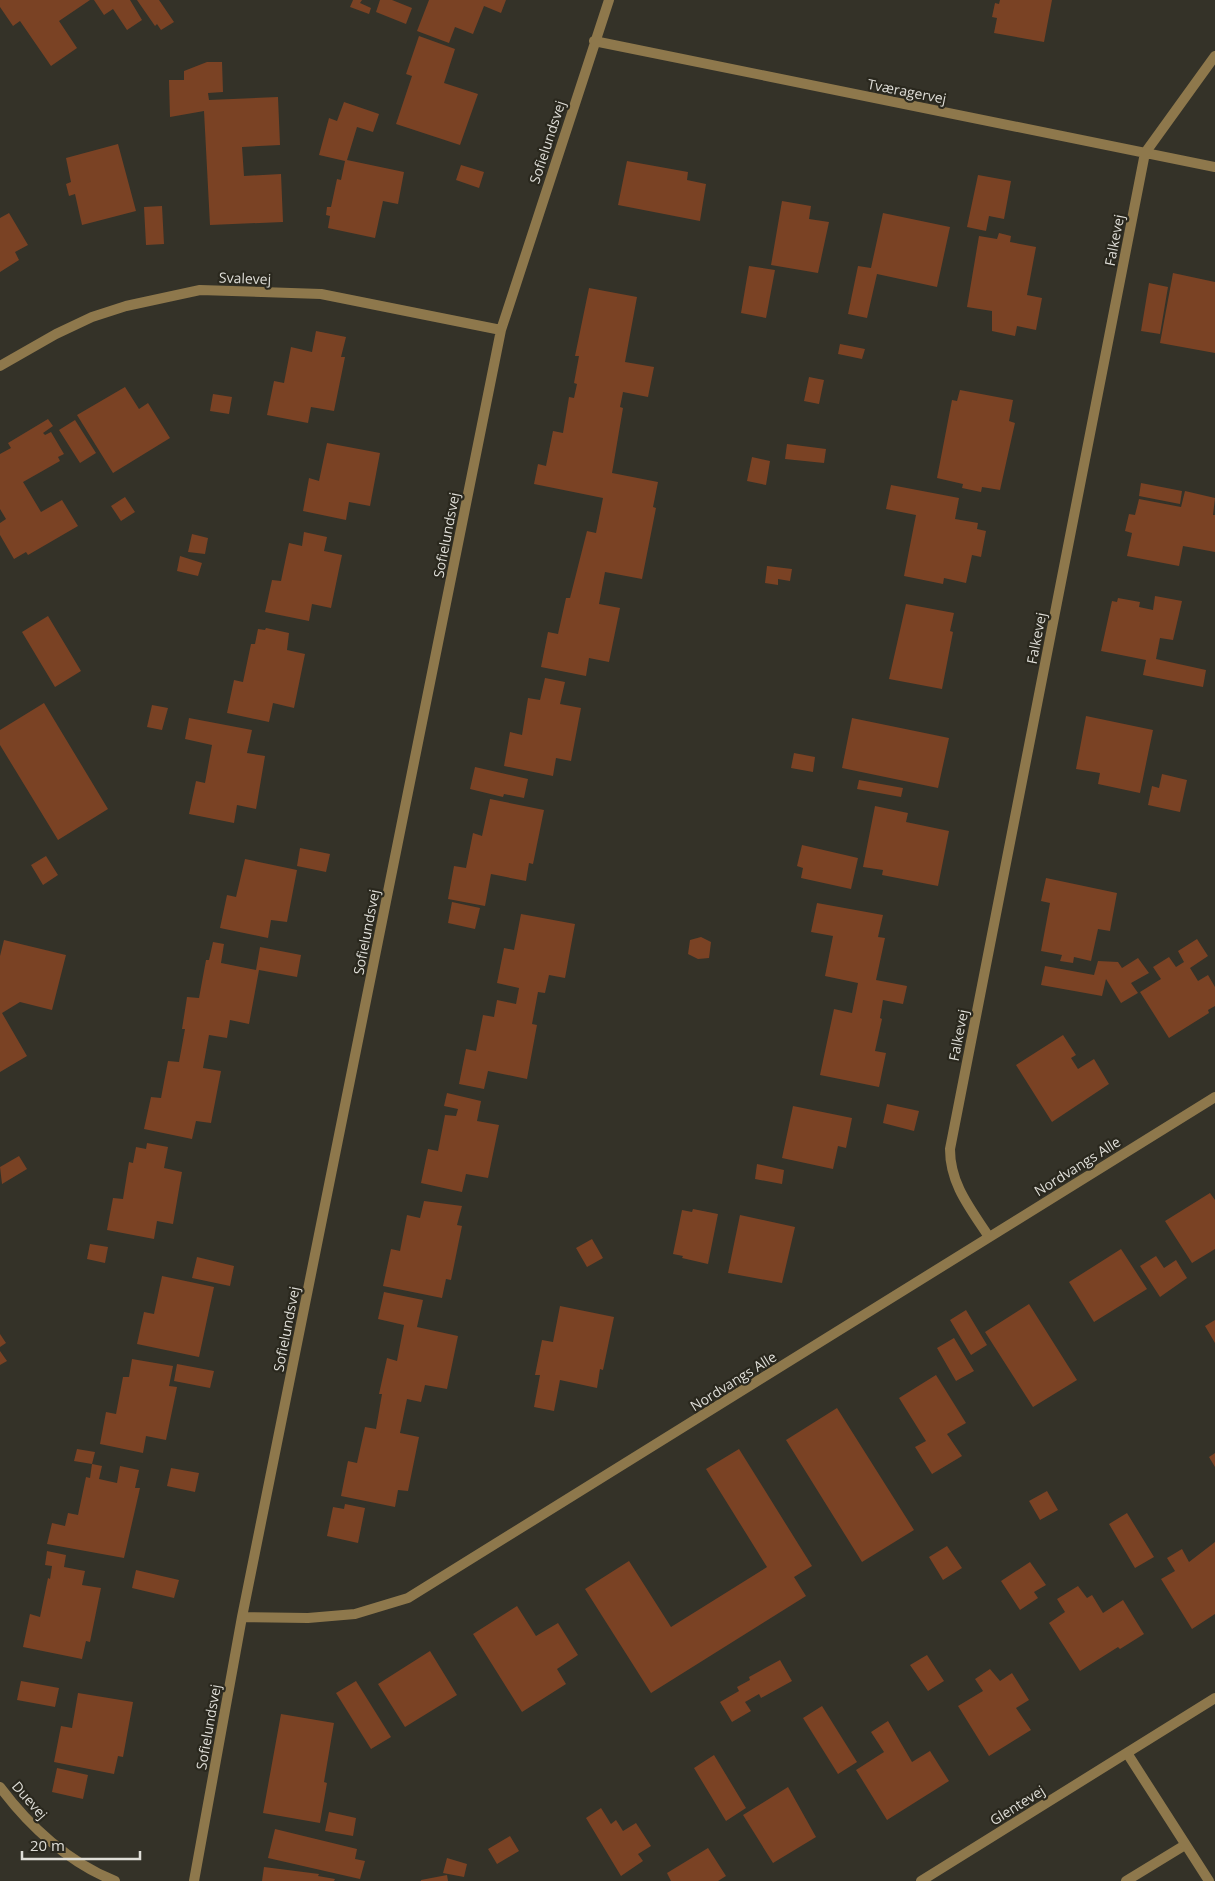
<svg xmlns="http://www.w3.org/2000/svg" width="1215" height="1881" font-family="'Open Sans',sans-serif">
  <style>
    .building { fill: #7a4224 }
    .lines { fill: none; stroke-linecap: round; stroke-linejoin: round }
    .lane { stroke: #8e784c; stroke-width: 10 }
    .street { stroke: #8e784c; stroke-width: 10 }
    .labels { text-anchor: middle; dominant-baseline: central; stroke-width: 4.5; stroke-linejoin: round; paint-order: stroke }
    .street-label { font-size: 14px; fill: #dfded8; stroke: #2a281e }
  </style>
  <rect width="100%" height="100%" fill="#343228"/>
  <path class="building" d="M0,0H90L59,21L77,48L51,66L20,21L13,26L0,7Z
    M94,0H130L142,20L127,30L113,9L104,15Z
    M137,0H159L174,22L161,30L157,24L155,26Z
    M353,0H362L360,3L371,8L369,14L350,7Z
    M380,0H392L412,8L406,24L376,12Z
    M429,0H506L501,13L484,6L473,34L455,27L449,43L417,31Z
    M1000,0H1052L1044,42L994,33L997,18L992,17L995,3L999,4Z
    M419,36L455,49L444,83L478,94L460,145L396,124L412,76L406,74Z
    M207,62H222L223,92L208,93L209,100L278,97L280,145L242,147L244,176L281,174L283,222L210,225L204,111L170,117L169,80H184V71Z
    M344,102L379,114L373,132L357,127L347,160L404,172L398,204L383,201L375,238L328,228L330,216L326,215L327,207H331L337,179L341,180L345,161L319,155L329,118L337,121Z
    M118,144L136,211L82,225L75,194L69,196L66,184L71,182L66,158Z
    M627,161L688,172L687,180L706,184L700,221L618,205Z
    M461,165L484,172L479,188L456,180Z
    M978,175L1011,181L1004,219L989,216L986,231L967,227Z
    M782,201L811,206L809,219L829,222L818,273L771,265Z
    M162,206L164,244L146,245L144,207Z
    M9,213L28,245L15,252L19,260L0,272V218Z
    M883,213L950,227L937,287L877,274L867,318L848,314L858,266L871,268Z
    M999,233L1011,236L1010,242L1036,247L1027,295L1042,298L1036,330L1017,326L1015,336L992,331V311L967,307L979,236L997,239Z
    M749,266L775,270L766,318L741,313Z
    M1173,273L1215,282V353L1160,343Z
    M1149,283L1168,287L1160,334L1141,331Z
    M589,288L637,297L625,362L654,367L648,397L623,392L620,407L623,408L612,473L658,482L653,507L656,508L642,579L605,572L599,604L620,608L609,662L589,658L586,676L541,667L548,632L558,634L566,598H570L587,531L596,533L603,498L534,484L538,464L546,466L553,431L563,433L569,397L574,398L577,384L574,383L579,356H575Z
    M316,331L346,337L341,357H345L334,411L311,407L308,423L267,415L274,381L284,383L291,347L312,352Z
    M840,344L865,349L862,359L838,354Z
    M809,377L824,380L819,404L804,401Z
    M125,387L139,409L148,403L170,438L113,473L77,415Z
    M960,390L1013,400L1009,421L1015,423L1000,490L982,487L981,492L962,488L963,484L937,478L952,400L957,401Z
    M213,394L232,397L229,414L210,411Z
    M48,419L53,426L43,433L45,435L51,432L64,454L58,457L60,461L23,482L41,512L62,500L78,526L28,555L26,552L14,559L0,535V523L6,519L0,509V454L11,448L8,443Z
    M75,420L96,453L80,463L59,430Z
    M327,443L380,453L370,506L349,502L346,520L303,511L309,478L319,481Z
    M787,444L826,449L824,463L785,459Z
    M752,457L770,461L766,485L747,481Z
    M1141,483L1182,491L1180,504L1139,496Z
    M891,485L959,498L955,519L978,523L977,529L986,531L981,557L972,555L966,583L944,578L943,584L904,576L916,515L886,509Z
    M1185,491L1215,498L1213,515H1215V552L1183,546L1179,566L1127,556L1132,533L1125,531L1129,514L1135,515L1139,499L1181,507Z
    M125,497L135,512L121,521L111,506Z
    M304,532L327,537L324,551L342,555L331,608L312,604L309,621L265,612L272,580L281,581L289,543L302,546Z
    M192,534L208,538L205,554L188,552Z
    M180,556L202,563L198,576L177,571Z
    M767,566L792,569L790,581L778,579V585L765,583Z
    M1155,596L1182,601L1173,640L1160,638L1156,659L1206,670L1203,687L1143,675L1146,660L1101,651L1112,601L1117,602L1118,598L1140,602L1139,607L1153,610Z
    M906,604L954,613L950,631L953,632L942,689L889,679Z
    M48,616L81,671L55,687L22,632Z
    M266,628L289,633L287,650L305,654L294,708L273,703L269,722L227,713L234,680L243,682L251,644H255L258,629L265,630Z
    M545,678L565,682L560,704L581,708L571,761L556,758L553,776L504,766L510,732L522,735L528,698L540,700Z
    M44,703L108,809L58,840L0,745V730Z
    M152,705L168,708L162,730L147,727Z
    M1086,716L1153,730L1140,793L1098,784L1100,773L1076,769Z
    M189,718L252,730L247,753L265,756L256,809L237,805L234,823L189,814L196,781L205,783L212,745L185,739Z
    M852,718L949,738L938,788L842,768Z
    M794,753L815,757L813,772L791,768Z
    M475,767L528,779L524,798L504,794L503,797L470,789Z
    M1162,774L1187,780L1180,812L1148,805L1152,786L1159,788Z
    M859,780L903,788L901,797L857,789Z
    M490,799L544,810L533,864L529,863L526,881L491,874L485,906L448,899L454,866L466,868L473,833L482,836Z
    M875,806L908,813L906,822L949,831L938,886L882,875L883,870L863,867Z
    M802,845L858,858L851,889L801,878L803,868L797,866Z
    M300,848L330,854L326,872L297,866Z
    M46,856L58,875L43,885L31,865Z
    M245,859L297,870L287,922L271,920L268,938L220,928L227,895L236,897Z
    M1046,878L1117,893L1110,931L1098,929L1091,961L1074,957L1073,963L1060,961L1062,955L1041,951L1050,903L1041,901Z
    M452,902L480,908L475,929L448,923Z
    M817,903L883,915L878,937L885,938L876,980L907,986L903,1004L883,1000L880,1018L882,1019L875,1051L886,1053L879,1087L820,1075L834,1009L852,1013L858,983L825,976L833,936L811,932Z
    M521,914L575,924L565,978L549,975L545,993L538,992L532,1024L537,1025L527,1079L488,1071L484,1089L459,1084L466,1049L476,1051L483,1015L494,1017L497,1000L516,1004L519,988L497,983L504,948L514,950Z
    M701,937L711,942L709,958L698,959L688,954L690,940Z
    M1197,939L1208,956L1190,968L1198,981L1208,975L1215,987V1006L1208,1010L1209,1013L1169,1038L1140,992L1161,979L1153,967L1169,957L1176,967L1184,962L1178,951Z
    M4,940L66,955L52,1010L20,1002L2,1013L27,1056L0,1072V956Z
    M213,942L224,944L221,963L256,970L260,947L301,955L297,977L259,970L249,1024L230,1020L227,1038L209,1035L203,1068L221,1071L211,1123L196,1121L192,1139L144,1129L151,1097L161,1098L168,1061L179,1062L185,1029H182L187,997L199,998L206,960H209Z
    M1138,958L1149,973L1131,983L1138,993L1121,1003L1106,979L1102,996L1041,985L1045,966L1094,975L1098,961L1118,962L1122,968Z
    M1063,1035L1076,1055L1071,1058L1078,1069L1094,1059L1109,1084L1052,1122L1016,1065Z
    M447,1093L481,1101L477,1121L499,1125L488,1178L466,1174L462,1192L421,1183L428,1149L438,1151L445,1115L456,1116L458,1109L444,1106Z
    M887,1104L919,1111L914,1131L883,1123Z
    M793,1106L852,1118L846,1148L838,1146L833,1169L782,1158Z
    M147,1143L168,1147L164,1168L182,1172L173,1224L157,1221L154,1239L107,1230L113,1198L123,1199L129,1162L133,1163L136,1147L146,1149Z
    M19,1156L27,1169L2,1184L0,1167Z
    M757,1164L784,1170L782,1184L755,1179Z
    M1210,1193L1215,1200V1249L1192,1263L1165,1221Z
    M424,1201L462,1206L457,1225L462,1226L451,1280L446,1279L442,1298L383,1286L391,1249L400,1251L407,1215L420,1218Z
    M693,1209L718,1214L708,1264L682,1258L683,1256L673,1254L682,1210L692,1212Z
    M740,1215L795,1227L782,1283L728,1273Z
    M592,1239L603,1258L587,1267L576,1248Z
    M90,1244L108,1247L105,1263L87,1259Z
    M1121,1249L1147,1289L1094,1322L1069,1282Z
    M1156,1256L1164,1268L1176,1260L1187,1278L1160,1297L1140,1266Z
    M197,1257L234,1266L230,1286L192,1278Z
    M162,1276L214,1287L199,1357L137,1344L144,1312L154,1314Z
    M384,1292L423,1300L417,1327L458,1336L447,1389L425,1385L421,1402L407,1399L400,1433L419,1437L408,1491L398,1490L395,1507L341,1496L348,1461L357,1463L365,1427L376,1429L382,1394H379L387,1358L397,1361L404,1325L378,1319Z
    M1029,1304L1077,1380L1033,1407L985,1332Z
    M560,1306L614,1317L603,1370L600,1369L597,1388L560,1380L554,1411L534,1407L540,1375H535L542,1340L553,1342Z
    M966,1310L987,1345L971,1355L950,1320Z
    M1215,1320V1343L1205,1326Z
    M0,1334L6,1343L0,1347Z
    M954,1338L974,1371L956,1381L937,1348Z
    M0,1351L7,1361L0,1365Z
    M132,1359L173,1366L169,1386L177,1387L166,1440L146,1436L143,1453L100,1444L106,1412L116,1414L123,1377H129Z
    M177,1364L214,1371L210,1388L174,1381Z
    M936,1375L966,1423L947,1434L962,1456L932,1474L915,1447L926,1441L899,1398Z
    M837,1408L914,1530L862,1562L786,1440Z
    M77,1449L95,1452L92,1464L74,1461Z
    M739,1449L812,1566L794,1577L806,1596L651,1693L585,1589L629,1561L671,1627L767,1567L706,1469Z
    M1215,1453V1467L1209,1457Z
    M92,1464L102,1466L99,1479L117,1483L120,1466L139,1470L135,1488H140L124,1558L47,1544L52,1523L65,1526L68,1513L78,1515L86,1477L90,1478Z
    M171,1468L199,1473L195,1492L167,1486Z
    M1047,1491L1058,1510L1040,1520L1029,1501Z
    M345,1504L365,1508L358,1543L327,1536L333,1507L344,1509Z
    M1127,1513L1154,1557L1135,1568L1109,1524Z
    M1215,1542V1614L1192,1629L1161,1579L1175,1571L1167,1558L1182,1549L1189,1562Z
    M947,1546L962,1568L943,1580L929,1557Z
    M47,1551L66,1555L64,1567L85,1571L82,1585L101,1588L90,1642L86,1641L82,1659L23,1647L30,1614L40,1617L48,1578L50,1579L52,1566L45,1565Z
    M1030,1562L1046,1585L1034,1592L1038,1598L1020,1610L1001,1581Z
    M136,1570L179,1580L174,1598L132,1588Z
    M1078,1586L1087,1598L1092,1595L1103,1613L1123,1600L1144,1634L1120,1649L1118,1647L1080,1671L1049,1623L1065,1612L1057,1599Z
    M517,1606L536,1636L558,1623L578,1655L557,1669L566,1684L522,1712L473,1634Z
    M430,1651L457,1695L405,1727L378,1684Z
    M927,1655L944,1681L928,1691L910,1665Z
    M780,1660L792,1681L761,1698L759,1694L745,1702L751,1711L732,1722L720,1702L739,1691L737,1687L750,1680L749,1677Z
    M990,1669L1000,1681L1012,1673L1029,1700L1016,1708L1031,1730L989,1756L958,1706L983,1691L975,1679Z
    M21,1681L59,1688L55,1707L17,1700Z
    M356,1681L391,1737L371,1749L336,1693Z
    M78,1693L133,1702L123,1757L118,1756L114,1774L54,1762L61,1726L72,1728Z
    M822,1706L857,1762L838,1774L803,1718Z
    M281,1714L334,1723L324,1782L327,1783L320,1823L263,1813Z
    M888,1721L912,1762L930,1751L949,1781L887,1820L856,1770L884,1752L871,1732Z
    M714,1755L746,1808L726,1821L694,1768Z
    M57,1768L88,1775L83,1799L52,1792Z
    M788,1787L816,1837L773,1863L743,1815Z
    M601,1808L611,1824L616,1820L623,1831L636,1823L651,1846L638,1854L643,1861L621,1876L586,1818Z
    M329,1812L356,1818L353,1836L325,1831Z
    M275,1829L357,1849L355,1859L365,1861L360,1879L268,1858Z
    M510,1836L519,1851L497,1864L488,1849Z
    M708,1848L726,1876L718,1881H671L667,1873Z
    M447,1858L467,1864L464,1877L443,1873Z
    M264,1867L319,1874L318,1876L335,1879L334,1881H262Z
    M447,1875L448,1881H421V1880Z"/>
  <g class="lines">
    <path class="lane" d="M1126,1881L1185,1845"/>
    <path class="street" d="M594,41L1215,167
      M0,366L56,334L92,317L126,306L200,290L321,294L501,330
      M989,1237C970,1208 950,1184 950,1149L1145,153L1215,56
      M242,1617L308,1618L355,1614L408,1598L1215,1097
      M1127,1753L1209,1881
      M0,1787C29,1826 69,1863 115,1881
      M194,1881L242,1617L501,330L609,0
      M921,1881L1215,1698"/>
  </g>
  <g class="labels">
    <g class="street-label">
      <text transform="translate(907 91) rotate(11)">Tværagervej</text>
      <text transform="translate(547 142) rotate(-72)">Sofielundsvej</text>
      <text transform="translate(1114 240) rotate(-79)">Falkevej</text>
      <text transform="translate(245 278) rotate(2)">Svalevej</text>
      <text transform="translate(446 535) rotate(-79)">Sofielundsvej</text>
      <text transform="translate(1036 638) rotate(-79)">Falkevej</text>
      <text transform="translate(366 932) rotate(-79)">Sofielundsvej</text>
      <text transform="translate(958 1035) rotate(-79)">Falkevej</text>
      <text transform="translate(1077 1166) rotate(-32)">Nordvangs Alle</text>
      <text transform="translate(286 1329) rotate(-79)">Sofielundsvej</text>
      <text transform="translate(733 1381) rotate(-32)">Nordvangs Alle</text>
      <text transform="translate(208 1727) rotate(-80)">Sofielundsvej</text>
      <text transform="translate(30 1800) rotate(49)">Duevej</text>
      <text transform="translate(1017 1805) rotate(-32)">Glentevej</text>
    </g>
  </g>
  <path d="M22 1851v8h118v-8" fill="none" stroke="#dfded8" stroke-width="2.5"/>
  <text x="30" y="1851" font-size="15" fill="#dfded8" stroke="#2a281e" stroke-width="4" paint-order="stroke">20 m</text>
</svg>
